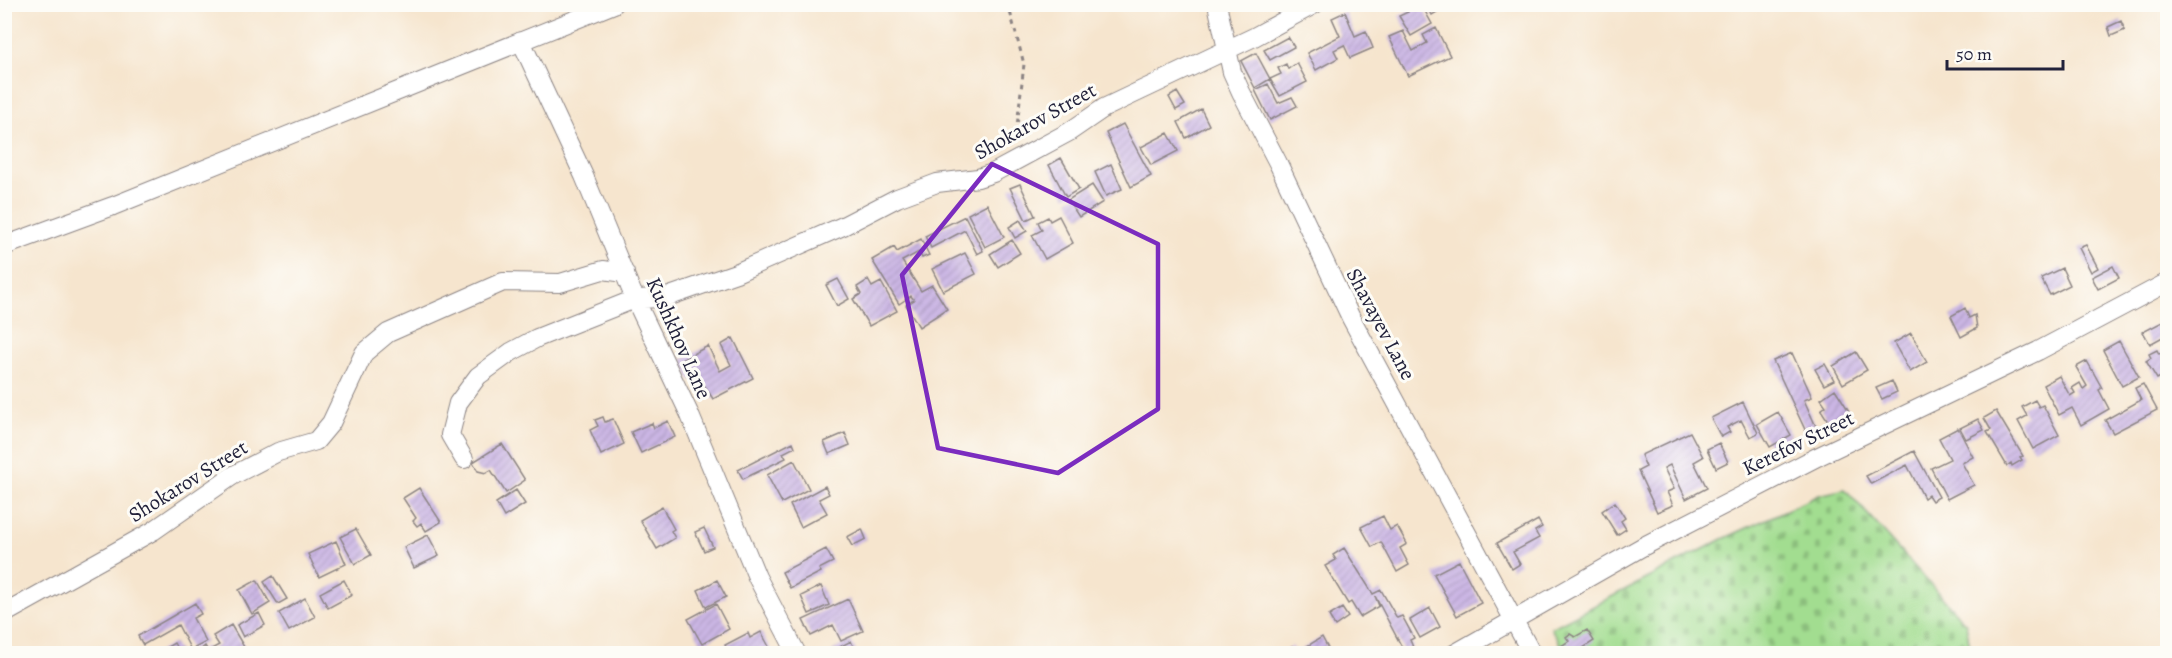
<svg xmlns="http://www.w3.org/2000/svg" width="2172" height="658" font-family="Alegreya,serif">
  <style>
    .cemetery { fill: url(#cemetery-stones); stroke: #628066; stroke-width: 1.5 }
    .building { fill: url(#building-hatch) }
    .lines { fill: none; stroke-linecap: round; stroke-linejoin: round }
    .minor-casing { stroke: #8c8484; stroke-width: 20 }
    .path { stroke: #8c8484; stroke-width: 3; stroke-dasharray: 4.5 4.5; stroke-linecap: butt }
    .minor { stroke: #fff; stroke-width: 18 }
    .marked { fill: none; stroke: #7b2cbf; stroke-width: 4.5; stroke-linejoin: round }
    .labels { text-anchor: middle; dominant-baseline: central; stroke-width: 6; stroke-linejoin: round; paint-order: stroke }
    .street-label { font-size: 21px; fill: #22223b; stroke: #fdfcf7 }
  </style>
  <defs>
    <pattern id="cemetery-stones" width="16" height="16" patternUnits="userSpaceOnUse" patternTransform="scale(1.5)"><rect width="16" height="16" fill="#a2dd90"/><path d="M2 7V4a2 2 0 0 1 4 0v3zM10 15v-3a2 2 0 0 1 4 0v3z" fill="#8bbd7d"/></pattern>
    <pattern id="building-hatch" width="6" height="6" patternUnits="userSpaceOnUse" patternTransform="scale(1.5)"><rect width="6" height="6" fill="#cbb6e4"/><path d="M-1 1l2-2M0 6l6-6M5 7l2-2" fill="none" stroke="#ae9cc4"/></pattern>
  </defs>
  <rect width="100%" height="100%" fill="#fdfcf7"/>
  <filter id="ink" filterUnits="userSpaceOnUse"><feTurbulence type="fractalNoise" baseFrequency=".0167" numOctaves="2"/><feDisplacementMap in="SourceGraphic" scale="12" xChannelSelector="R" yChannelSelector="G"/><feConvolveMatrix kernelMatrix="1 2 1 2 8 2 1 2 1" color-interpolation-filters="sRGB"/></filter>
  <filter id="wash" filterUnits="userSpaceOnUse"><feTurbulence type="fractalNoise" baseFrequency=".008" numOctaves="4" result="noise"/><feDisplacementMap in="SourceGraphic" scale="24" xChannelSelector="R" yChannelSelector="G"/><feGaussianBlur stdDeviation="1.35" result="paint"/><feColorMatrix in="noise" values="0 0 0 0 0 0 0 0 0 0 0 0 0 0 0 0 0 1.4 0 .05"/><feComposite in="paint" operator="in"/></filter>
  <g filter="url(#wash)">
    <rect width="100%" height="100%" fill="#f6e5ce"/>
    <path class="cemetery" d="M1845,489L1966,624L1971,653H1565L1551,628L1723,539L1819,495Z"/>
    <g id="blocks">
      <path class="building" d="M1404,4H1421L1432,24L1411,36L1399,16L1408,12Z
        M1426,4H1440L1442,9L1432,15Z
        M1345,12L1355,36L1366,31L1373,48L1350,58L1344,45L1334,50L1338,58L1316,70L1307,53L1340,36L1332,18Z
        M2121,21L2125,30L2111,36L2108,27Z
        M1436,28L1450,56L1408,76L1389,37L1403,31L1413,51L1427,43L1423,35Z
        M1288,37L1294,47L1270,60L1264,50Z
        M1256,53L1270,79L1255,88L1241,61Z
        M1297,63L1307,82L1280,96L1270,79L1281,74L1278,68L1286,64L1288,69Z
        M1268,84L1278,103L1292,97L1297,106L1270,120L1255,90Z
        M1177,92L1185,105L1176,110L1169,97Z
        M1201,109L1209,125L1186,138L1178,122Z
        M1123,124L1151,176L1131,187L1106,133Z
        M1168,133L1178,151L1151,165L1141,147Z
        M1061,158L1079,189L1066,197L1049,165Z
        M1111,164L1122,189L1106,196L1095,172Z
        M1020,184L1035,216L1026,220L1010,188Z
        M1092,185L1103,202L1079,217L1068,200Z
        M987,204L1004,237L985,247L968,214Z
        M965,216L983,251L977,254L965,230L931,248L925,236Z
        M1059,216L1073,243L1045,259L1032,235L1042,230L1038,222L1048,217L1050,221Z
        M1020,220L1027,231L1015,238L1009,227Z
        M921,239L929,255L922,258L919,252L902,261L921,291L932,285L947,309L919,327L906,305L914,300L911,296L899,304L872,260L894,247L897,252Z
        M1012,240L1020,253L998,267L990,254Z
        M2086,245L2098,268L2091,272L2079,248Z
        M965,253L976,274L943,291L932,269Z
        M2113,266L2119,278L2098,289L2092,277Z
        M2062,268L2070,285L2050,295L2041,278Z
        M838,279L849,299L837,306L826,285Z
        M868,280L872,287L881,282L897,311L869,326L853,299L861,294L857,287Z
        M1965,308L1969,318L1975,315L1977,328L1961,337L1951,316Z
        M2168,319V334L2150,344L2143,332Z
        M1911,333L1927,362L1910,372L1894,343Z
        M733,338L753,378L713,399L699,377L691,380L681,360L708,346L720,371L731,365L721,345Z
        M2119,341L2139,377L2122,386L2103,350Z
        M2157,350L2159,354L2166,350L2168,352V373L2157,379L2146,361L2151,358L2149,354Z
        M1856,352L1867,370L1843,384L1833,366Z
        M1792,353L1812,397L1804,400L1818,431L1808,436L1773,361Z
        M2087,361L2102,388L2099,390L2109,409L2081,425L2072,408L2059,415L2043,385L2059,376L2070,396L2075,393L2072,388L2080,383L2083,389L2087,386L2076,367Z
        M1825,364L1834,380L1824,385L1815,369Z
        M1892,381L1897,392L1882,399L1876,388Z
        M2143,384L2157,410L2113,433L2105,420L2141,400L2135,388Z
        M1835,389L1849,411L1830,424L1821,410L1826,406L1821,399Z
        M2035,400L2039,407L2043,405L2059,435L2033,449L2018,421L2027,416L2022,407Z
        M1743,402L1758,433L1750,437L1741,420L1727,427L1730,432L1721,437L1711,418Z
        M1996,411L2023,456L2020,457L2022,460L2012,466L2011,463L2007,466L1987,432L1991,430L1984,418Z
        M1778,412L1791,435L1770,447L1757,424Z
        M603,417L605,422L613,419L624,444L601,455L590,430L598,426L595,420Z
        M1978,419L1984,430L1966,439L1960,428Z
        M668,421L675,437L641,453L631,432L652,423L654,428Z
        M1958,428L1973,457L1962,463L1974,485L1947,499L1931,468L1950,459L1939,438Z
        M1690,432L1703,457L1694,462L1707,488L1686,499L1670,465L1664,468L1674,489L1667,492L1673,505L1657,512L1638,471L1646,467L1641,455Z
        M845,433L850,445L829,454L824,442Z
        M793,442L795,447L783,453L786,458L743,479L738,470Z
        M1719,443L1728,462L1716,468L1707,449Z
        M502,444L525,480L506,493L491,470L486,473L478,471L473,462Z
        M1914,451L1939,497L1932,501L1928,495L1924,498L1907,465L1871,484L1866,476Z
        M794,460L809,489L782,503L767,475Z
        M825,486L829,494L819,499L827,513L801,527L790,505Z
        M419,488L441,522L426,531L421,523L417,526L413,521L416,518L403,498Z
        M516,490L525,504L504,517L496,503Z
        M1615,502L1625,518L1621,521L1626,529L1617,535L1602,511Z
        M662,507L674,529L671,531L675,538L657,549L640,520Z
        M1383,516L1390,530L1397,526L1407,544L1400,548L1409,565L1397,572L1381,542L1372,547L1361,527Z
        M1538,520L1542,527L1535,531L1539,538L1513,552L1520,564L1512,569L1497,543Z
        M704,528L713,547L704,551L695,532Z
        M356,529L371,555L355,564L340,537Z
        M862,529L866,539L852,546L847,537Z
        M428,535L439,556L414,568L404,547Z
        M336,541L346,564L319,577L308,554Z
        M1344,548L1373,594L1381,590L1397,618L1402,616L1414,638L1410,640L1413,647L1404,651L1375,596L1379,606L1360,617L1351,602L1348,604L1325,566L1336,560L1333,555Z
        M826,549L833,562L819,569L821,572L790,588L782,572Z
        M1459,561L1481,603L1457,616L1434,574Z
        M273,576L287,599L278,604L264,582Z
        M257,580L270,603L252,614L239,590Z
        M344,580L352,595L328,608L320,593Z
        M717,580L726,597L706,607L698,590Z
        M821,586L829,605L809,614L801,596Z
        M305,598L315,617L289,631L279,613Z
        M848,599L863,631L841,641L833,625L811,636L803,620Z
        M195,603L201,614L193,618L206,642L191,650L178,625L143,645L138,636Z
        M716,604L729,629L702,644L688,619Z
        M1342,608L1348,617L1335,626L1329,616Z
        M1430,608L1440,627L1420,638L1410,620Z
        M259,613L265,625L243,637L237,625Z
        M231,625L247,652L196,654L205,646L208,651L219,645L213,636Z
        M1587,630L1594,641L1574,654H1565L1561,646L1569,641L1566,637L1570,634L1575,637Z
        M761,632L772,652L770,654H730L725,645L748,633L750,638Z
        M1322,637L1331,654H1278L1292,646L1296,653Z
        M851,641L857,654H833L832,651Z
        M174,643L180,654H155Z"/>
    </g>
  </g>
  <g filter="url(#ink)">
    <use href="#blocks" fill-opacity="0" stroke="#8c8484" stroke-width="1.5"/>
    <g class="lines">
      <defs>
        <path id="minor" d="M1217,4L1232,72L1241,92L1278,163L1351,318L1532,654
          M521,41L584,176L635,299L689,413L757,577L797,654
          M4,246L113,206L614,4
          M464,459L450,435L458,403L478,376L511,352L537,338L635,299L664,298L736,273L843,226L897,198L937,183L978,178L993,173L1069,132L1104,108L1254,37L1315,4
          M4,614L153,531L232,476L278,452L316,441L331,423L364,353L388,333L503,282L560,283L603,270L625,273
          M1454,654L1642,547L1817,457L2038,351L2168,282"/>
      </defs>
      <use href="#minor" class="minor-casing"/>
      <path class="path" d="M1008,4L1024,64L1015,144"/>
      <use href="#minor" class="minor"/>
    </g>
  </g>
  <path class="marked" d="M992,164L1158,244V409L1058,473L938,448L902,275Z"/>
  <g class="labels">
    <g class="street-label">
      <text transform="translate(1035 121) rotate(-29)">Shokarov Street</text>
      <text transform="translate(1381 324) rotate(62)">Shavayev Lane</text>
      <text transform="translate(679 338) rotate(66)">Kushkhov Lane</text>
      <text transform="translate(1798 443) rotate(-26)">Kerefov Street</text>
      <text transform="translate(188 481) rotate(-32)">Shokarov Street</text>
    </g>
  </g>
  <rect width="2172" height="658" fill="none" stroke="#fdfcf7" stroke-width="24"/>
  <path d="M1947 60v9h116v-9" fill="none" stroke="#22223b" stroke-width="3"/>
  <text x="1956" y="60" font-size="18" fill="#22223b" stroke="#fdfcf7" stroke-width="4.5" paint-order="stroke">50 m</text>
</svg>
